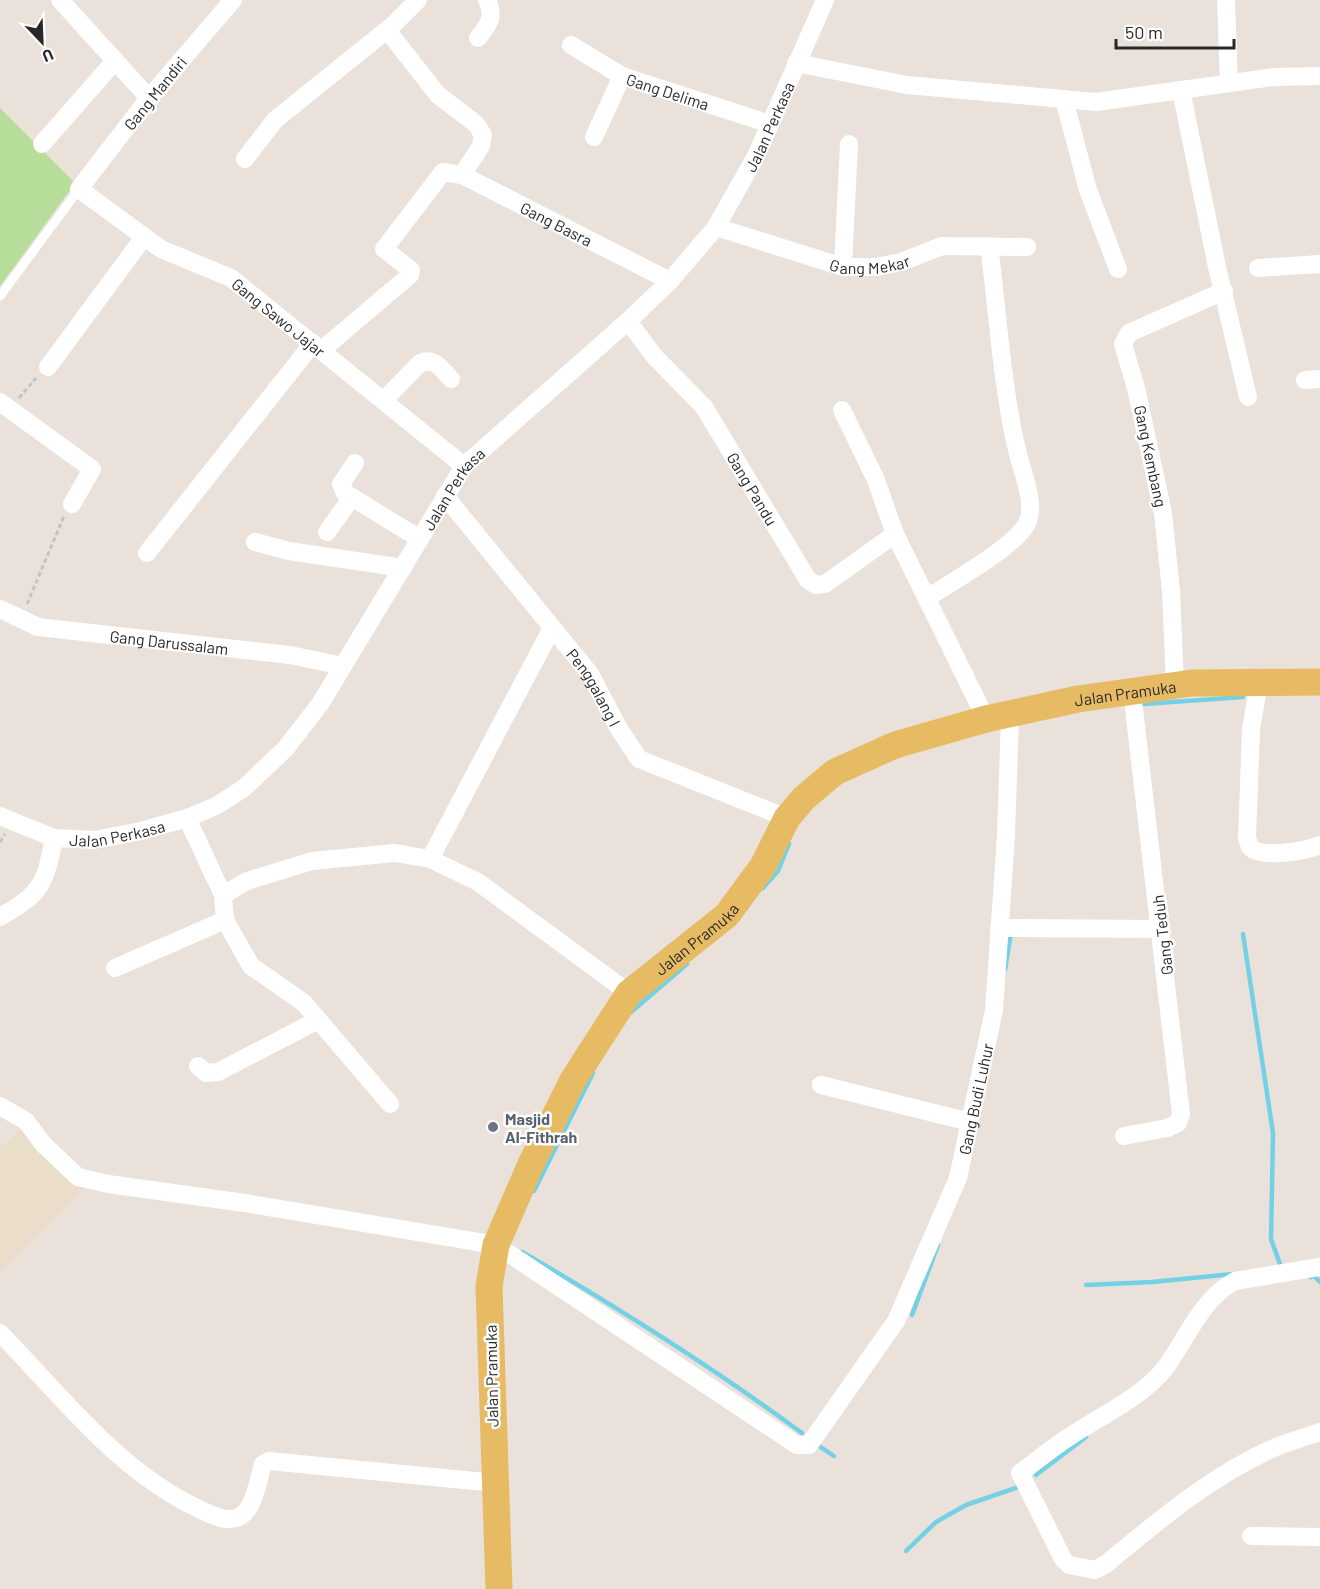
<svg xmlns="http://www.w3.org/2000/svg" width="1320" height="1589" font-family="Barlow,sans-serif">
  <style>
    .education { fill: #eaddca }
    .grass { fill: #b7dd9a }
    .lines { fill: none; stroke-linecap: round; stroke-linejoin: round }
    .stream { stroke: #74d1e5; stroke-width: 4.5 }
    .path { stroke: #c3c3c3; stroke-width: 3; stroke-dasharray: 4.5 3; stroke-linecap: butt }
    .service { stroke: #fff; stroke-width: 9 }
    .minor { stroke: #fff; stroke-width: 18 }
    .primary { stroke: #e6bb63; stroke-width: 27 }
    .worship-dot { fill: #6b7280; stroke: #fff; stroke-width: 2 }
    .labels { text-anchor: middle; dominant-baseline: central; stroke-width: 5; stroke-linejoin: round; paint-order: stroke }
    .street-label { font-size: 16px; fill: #282828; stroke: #fff }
    .worship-label { font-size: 16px; font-weight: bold; fill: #5b616d; stroke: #fff; text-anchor: start }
  </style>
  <rect width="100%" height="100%" fill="#e9e1da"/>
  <path class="education" d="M21,1130L86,1187L0,1272V1148Z"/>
  <path class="grass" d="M0,108L75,183L0,286Z"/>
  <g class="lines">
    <path class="stream" d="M1144,704L1243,697
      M763,888L778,871L789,844
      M1243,934L1273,1133L1271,1239L1280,1264
      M1005,970L1011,933
      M630,1013L687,964
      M534,1191L593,1073
      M522,1252C619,1308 712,1367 802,1433
      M1310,1277L1314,1276L1320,1282
      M1086,1285L1152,1282L1233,1274
      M912,1315L938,1245
      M816,1444L834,1456
      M1036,1475L1086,1437
      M906,1551L936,1522L966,1505L1021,1486"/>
    <path class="path" d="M19,398L36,378
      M27,604L64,516
      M0,842L5,834"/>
    <path class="service" d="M0,296L79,189"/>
    <g class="minor">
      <path d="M60,0L149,98"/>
      <path id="s1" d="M233,0L149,98L79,189L161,249L231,278L464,466"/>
      <path d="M1226,0L1229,83"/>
      <path d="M387,30L438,95L476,124L483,135L481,146L462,175"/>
      <path d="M478,38C489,24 495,17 487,0"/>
      <path id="s2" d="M571,45L622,76L770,124"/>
      <path d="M796,63L907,85L1096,102L1274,77L1320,76"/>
      <path d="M1181,90L1217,267L1248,397"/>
      <path d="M1064,99L1088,190L1118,269"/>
      <path d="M594,137L622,76"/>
      <path d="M42,144L114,62"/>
      <path d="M245,159L275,120L393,25L418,0"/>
      <path id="s3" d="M716,227L843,267H876L901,262L942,246L1027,247"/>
      <path d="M843,267L849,144"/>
      <path d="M1258,268L1320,264"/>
      <path id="s4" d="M628,321L654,356L704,407L808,580L816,585L825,584L895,534"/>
      <path id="s5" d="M323,349L410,275L411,270L384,249L443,172L462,175L670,281"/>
      <path d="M48,367L144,237"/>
      <path d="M1305,380L1320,379"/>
      <path d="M384,400L420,363C434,357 442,369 451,379"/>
      <path d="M0,402L92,469L72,504"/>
      <path d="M842,410L876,480L895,534L986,719"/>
      <path d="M355,463L341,484L345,493L420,539"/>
      <path id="s6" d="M445,496L590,674L619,729L639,759L787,818"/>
      <path d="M327,532L352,497"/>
      <path d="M255,542L289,551L403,568"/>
      <path d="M147,553L313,343"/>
      <path d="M927,598C950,583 1014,547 1026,525C1037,506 1023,475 1018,454C1002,390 998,313 989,246"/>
      <path id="s7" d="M0,609L38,627L290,655L343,666"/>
      <path d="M1259,683L1251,729L1247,838L1250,847C1260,859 1306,851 1320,845"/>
      <path d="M1175,686L1171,591L1163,513L1136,388L1123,344L1129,333L1224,291"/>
      <path id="s8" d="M0,816L54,838L94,840L141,831L187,818L216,806L244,788L286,748L320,704L464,466L628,321L670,281L716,227L756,156L825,0"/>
      <path d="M187,818L223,895L225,920L251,966L304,1003L390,1104"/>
      <path d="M430,859L552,628"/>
      <path d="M223,895L247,881L312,861L395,853L430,859L478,882L629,993"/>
      <path d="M0,917C42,893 45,884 54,838"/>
      <path d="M999,928L1161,929"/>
      <path d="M115,968L225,920"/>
      <path d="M198,1066L206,1073L218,1072L318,1020"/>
      <path d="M821,1085L970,1122"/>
      <path id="s9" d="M0,1106L26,1121L43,1144L78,1177L108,1184L245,1203L496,1245L797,1445H809L896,1321L958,1178L994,1010L1006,836L1010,715"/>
      <path d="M1124,1136L1167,1128L1178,1123L1181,1114L1132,692"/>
      <path d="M1320,1267L1235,1281C1203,1297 1186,1339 1166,1367C1142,1398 1100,1416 1069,1437C1052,1448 1036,1461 1020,1473L1063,1559L1069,1565L1095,1570L1106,1564C1158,1521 1213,1474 1276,1447C1290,1441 1306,1437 1320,1432"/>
      <path d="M0,1333C63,1397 117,1471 201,1510C213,1515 226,1523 239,1517C255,1509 258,1479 263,1464L269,1461L495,1483"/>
      <path d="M1251,1536L1320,1537"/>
    </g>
    <path class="primary" id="s10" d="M499,1589L489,1286L496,1245L531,1164L573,1080L629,993L727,915L763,866L787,818L804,798L835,772L895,745L986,719L1078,699L1192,683L1320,682"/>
  </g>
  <circle class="worship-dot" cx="493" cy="1127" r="6"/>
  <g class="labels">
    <g class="street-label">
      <text stroke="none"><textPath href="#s2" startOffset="108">Gang Delima</textPath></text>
      <text transform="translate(155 93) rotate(-51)">Gang Mandiri</text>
      <text stroke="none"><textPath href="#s8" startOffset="1112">Jalan Perkasa</textPath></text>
      <text stroke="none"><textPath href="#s5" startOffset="376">Gang Basra</textPath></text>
      <text stroke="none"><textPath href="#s3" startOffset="160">Gang Mekar</textPath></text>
      <text stroke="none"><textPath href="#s1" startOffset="483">Gang Sawo Jajar</textPath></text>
      <text transform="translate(1151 456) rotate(78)">Gang Kembang</text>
      <text stroke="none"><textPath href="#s4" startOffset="210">Gang Pandu</textPath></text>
      <text stroke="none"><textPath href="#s8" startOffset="626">Jalan Perkasa</textPath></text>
      <text stroke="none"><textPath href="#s7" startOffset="174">Gang Darussalam</textPath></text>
      <text stroke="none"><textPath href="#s6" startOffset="243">Penggalang I</textPath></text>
      <text stroke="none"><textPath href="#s10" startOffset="1239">Jalan Pramuka</textPath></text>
      <text stroke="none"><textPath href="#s8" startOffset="122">Jalan Perkasa</textPath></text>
      <text transform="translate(1162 935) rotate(-97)">Gang Teduh</text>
      <text stroke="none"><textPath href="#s10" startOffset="717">Jalan Pramuka</textPath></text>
      <text stroke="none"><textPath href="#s9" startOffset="1292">Gang Budi Luhur</textPath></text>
      <text transform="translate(491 1376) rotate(-91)">Jalan Pramuka</text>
    </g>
    <g class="worship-label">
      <text x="505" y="1118">Masjid<tspan x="505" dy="18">Al-Fithrah</tspan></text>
    </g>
  </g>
  <g transform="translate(42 42) rotate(157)" stroke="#ffffff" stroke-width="4.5" paint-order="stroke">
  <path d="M0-4.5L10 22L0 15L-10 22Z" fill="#282828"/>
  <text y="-9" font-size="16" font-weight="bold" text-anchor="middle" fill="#282828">U</text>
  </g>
  <path d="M1116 39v9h118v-9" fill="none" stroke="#282828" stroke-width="3"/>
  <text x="1125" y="39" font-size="18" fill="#282828" stroke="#ffffff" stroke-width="4.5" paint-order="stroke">50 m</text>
</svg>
